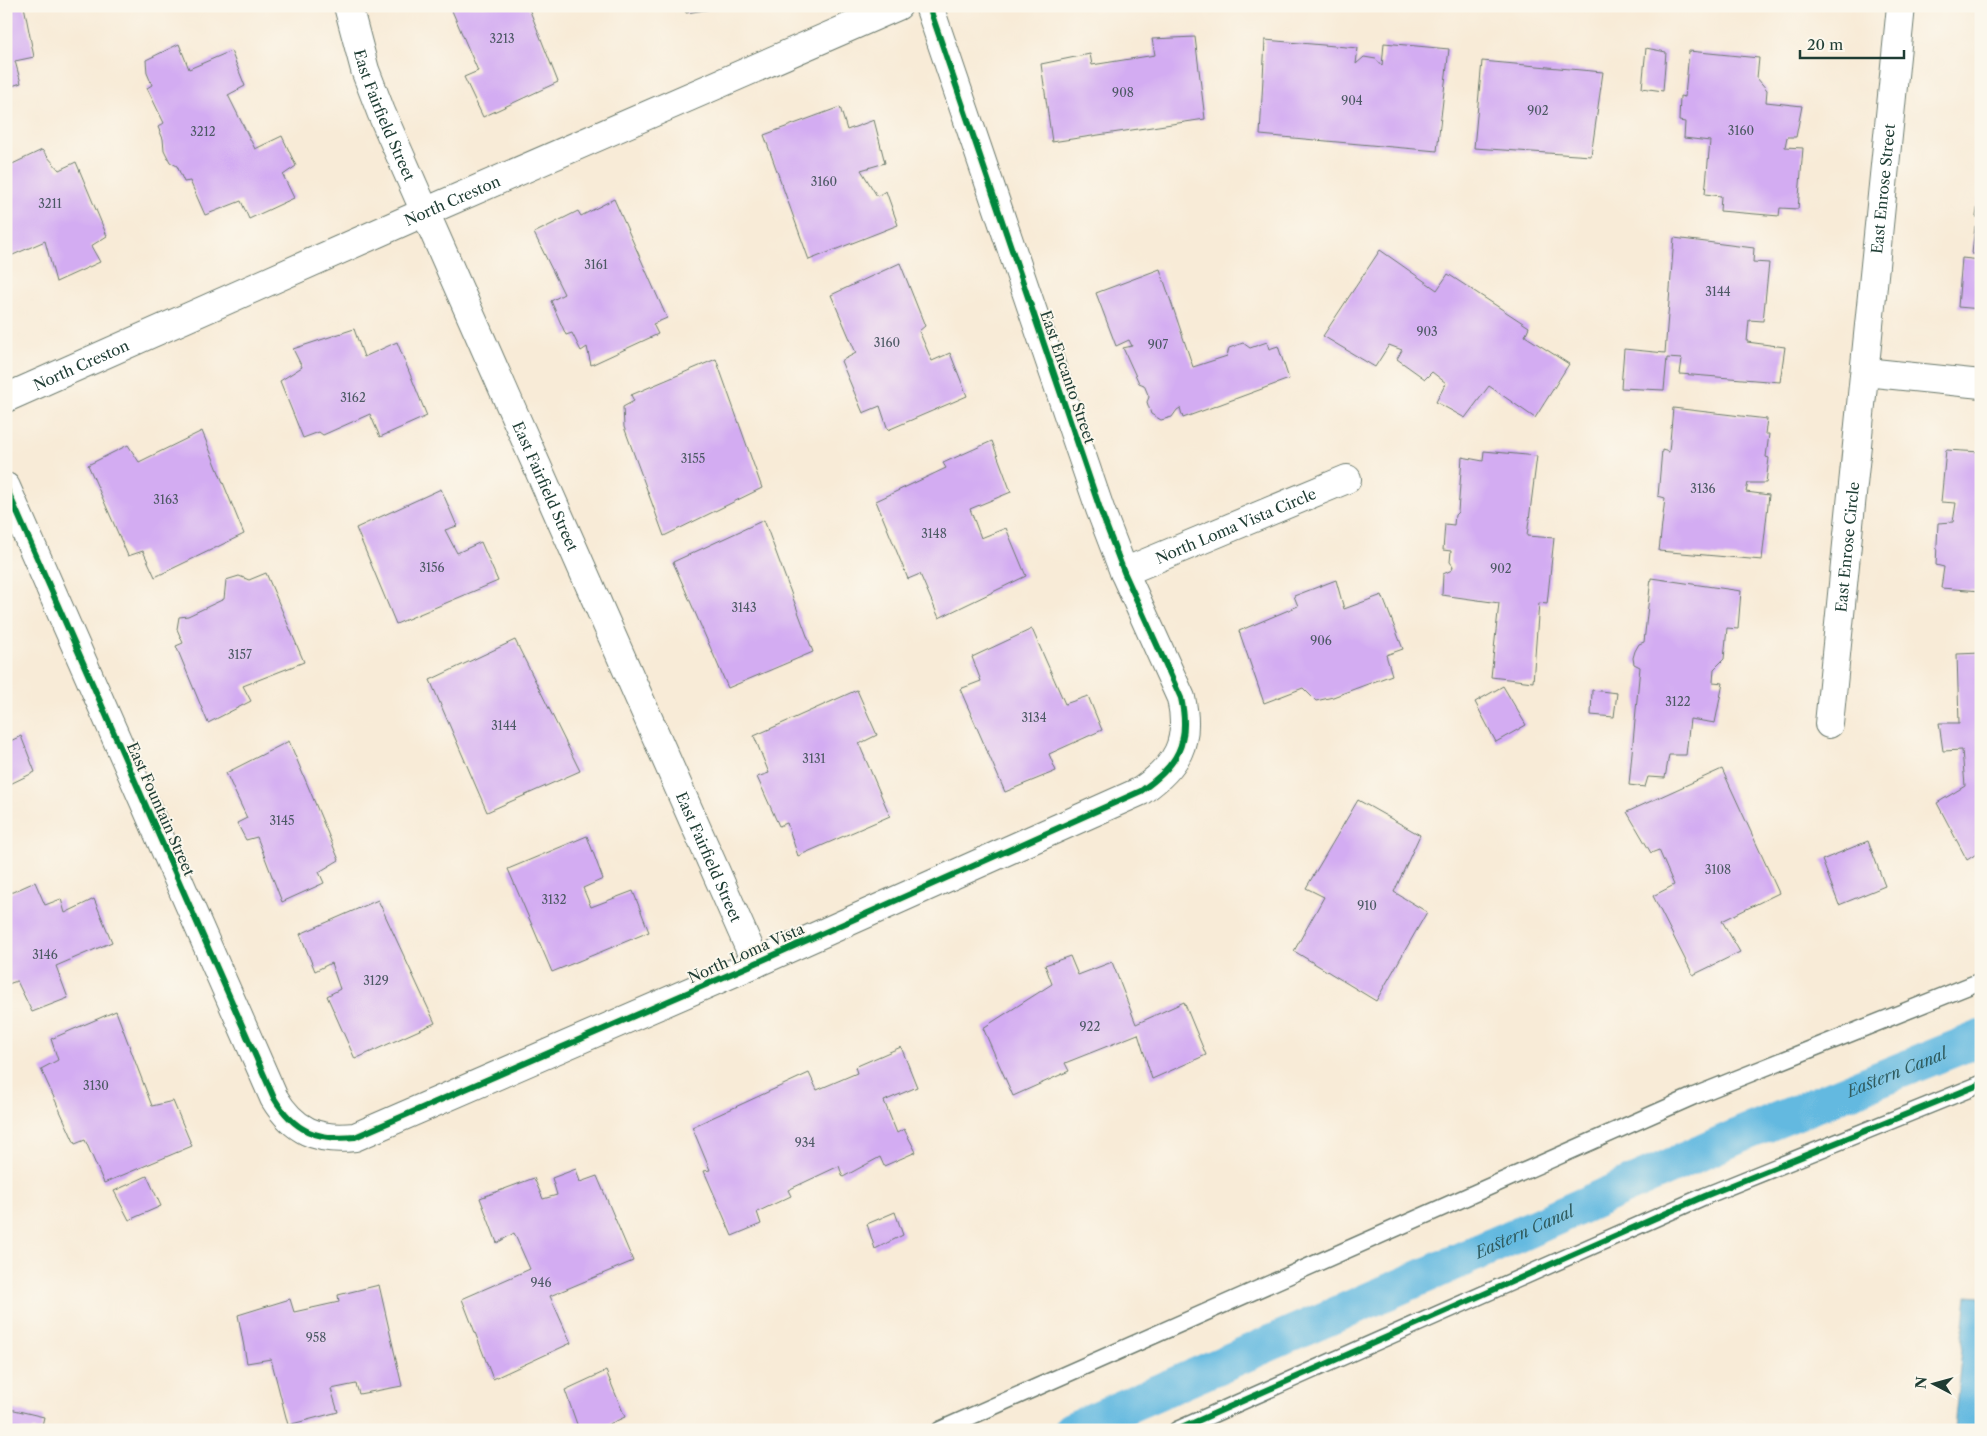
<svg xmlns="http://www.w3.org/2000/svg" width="1987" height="1436" font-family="'Libre Caslon Text',serif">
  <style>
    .water { fill: #63b9e0; stroke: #417b8a }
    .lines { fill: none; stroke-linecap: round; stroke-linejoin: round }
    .canal { stroke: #63b9e0; stroke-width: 36 }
    .building { fill: #d3acf2 }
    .lane-casing { stroke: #6b7a6d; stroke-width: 19 }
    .street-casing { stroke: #6b7a6d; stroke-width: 30 }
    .lane { stroke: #fff; stroke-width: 16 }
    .street { stroke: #fff; stroke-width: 28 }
    .cycleway-casing { stroke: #fbf7ec; stroke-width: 9 }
    .cycleway { stroke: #00873e; stroke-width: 6 }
    .labels { text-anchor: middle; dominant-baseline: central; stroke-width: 4; stroke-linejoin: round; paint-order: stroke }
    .number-label { font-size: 12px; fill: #4c5964 }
    .street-label { font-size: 15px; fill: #1f3d34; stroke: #fbf7ec }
    .water-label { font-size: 16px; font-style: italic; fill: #305c5f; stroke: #fbf7ec }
  </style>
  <rect width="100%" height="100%" fill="#fbf7ec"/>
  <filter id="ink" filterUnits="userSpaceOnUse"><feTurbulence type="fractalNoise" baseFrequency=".02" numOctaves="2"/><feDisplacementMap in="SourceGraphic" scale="10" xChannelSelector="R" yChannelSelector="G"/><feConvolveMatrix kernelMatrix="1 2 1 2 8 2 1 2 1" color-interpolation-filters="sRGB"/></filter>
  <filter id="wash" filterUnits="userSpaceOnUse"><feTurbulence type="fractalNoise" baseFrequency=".0096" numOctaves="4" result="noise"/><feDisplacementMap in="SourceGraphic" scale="20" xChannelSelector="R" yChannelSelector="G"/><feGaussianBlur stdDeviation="1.12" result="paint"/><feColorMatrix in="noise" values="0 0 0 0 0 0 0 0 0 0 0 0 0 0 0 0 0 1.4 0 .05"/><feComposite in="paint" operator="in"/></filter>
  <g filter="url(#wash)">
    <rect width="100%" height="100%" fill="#f8ebd7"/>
    <path class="water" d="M1967,1295L1981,1296V1430H1954Z"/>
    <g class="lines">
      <path class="canal" id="s1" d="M1071,1430L1436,1271L1745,1133L1981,1038"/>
    </g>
    <g id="blocks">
      <path class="building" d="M6,6H24L34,57L15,61L21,83L6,88Z
        M450,6H528L558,82L483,117L464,77L478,71Z
        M685,6H724V7L686,13Z
        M1195,37L1205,119L1052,142L1041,64L1090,54L1092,65L1155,55L1152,39Z
        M1265,40L1358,48L1356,64L1364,57L1376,59L1382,66L1384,43L1449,49L1437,151L1260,135Z
        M179,44L189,69L231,51L245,86L228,95L255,149L282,136L296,166L283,175L294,198L249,219L241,201L205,215L190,181L184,182L177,166L170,162L164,150L163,139L158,127L164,123L147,88L152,85L147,73L146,60Z
        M1646,48L1666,52L1663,91L1642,88Z
        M1689,51L1759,58L1757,78L1767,90L1766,102L1802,106L1796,137H1787L1785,147L1803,148L1798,209L1780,208L1779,216L1720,211L1721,196L1705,194L1710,141L1684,138L1685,122L1679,121L1680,96L1685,97Z
        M1482,61L1603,72L1591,156L1474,148Z
        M840,107L847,130L874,120L885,163L861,170L877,196L886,191L898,225L809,260L764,135Z
        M42,150L59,170L76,162L107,236L91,246L100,262L56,282L45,241L6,258V167Z
        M1980,188H1981V217H1976Z
        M614,199L667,318L653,324L658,334L591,365L587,347L581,351L572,333L566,335L551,301L564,294L534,233L578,211L581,216Z
        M1975,226H1981V254H1972Z
        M1674,238L1754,248L1753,262L1769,263L1763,321L1749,320L1747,342L1785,347L1780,382L1680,374L1682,359L1667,358L1664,390L1621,388L1624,349L1665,353Z
        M1380,250L1437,290L1448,274L1529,327L1525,336L1569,364L1535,418L1489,386L1465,418L1436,402L1446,383L1432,372L1425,379L1397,359L1402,350L1389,345L1375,367L1323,336Z
        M1962,258L1981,260V309L1958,307Z
        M900,263L925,326L919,331L932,361L950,353L967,396L888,430L880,406L863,413L841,361L856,353L831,295Z
        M1160,269L1193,367L1227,356L1229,348L1243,343L1250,348L1267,342L1269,349L1278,346L1289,379L1183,418L1180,408L1177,410L1172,417L1161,420L1151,414L1147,402L1149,397L1144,385L1139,383L1123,348L1132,346L1129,340L1116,346L1096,293Z
        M354,329L364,357L397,342L427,416L380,437L370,414L323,435L319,432L303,438L280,381L302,367L293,349Z
        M716,359L762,488L664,536L624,427L623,407L634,401L631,395Z
        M1673,408L1767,419L1765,434H1769L1766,457L1769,458L1766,483H1748L1746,492L1769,495L1762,560L1659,551L1665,498L1658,496L1662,450L1669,452Z
        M202,431L244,534L155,577L143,551L128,556L88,465L128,445L139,462Z
        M992,441L1011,492L970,509L981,538L1006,528L1026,576L939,618L920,574L908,579L876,501L946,468L943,463Z
        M1946,450L1981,452V591L1941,588L1944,567L1936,565L1938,523L1953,522L1956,503L1941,502Z
        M1484,451L1537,456L1527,536L1554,538L1547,604L1539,603L1533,682L1491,677L1499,603L1442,595L1443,574L1452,570L1453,566L1450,562L1451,551L1443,550L1445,524L1454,525L1455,515L1458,512L1462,457L1483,461Z
        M441,489L457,526L445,530L457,553L481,542L498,581L396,624L356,528Z
        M764,520L813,652L728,688L673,562Z
        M266,573L304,662L243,686L251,701L208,723L176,646L183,643L177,629L179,617L188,616L224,599L226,580L239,576L249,580Z
        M1651,578L1741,591L1738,629L1727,628L1724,659L1714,669L1713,682L1723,683L1715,723L1690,719L1686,755H1669L1665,778L1648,777L1645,787L1629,785L1640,667L1634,664L1633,658L1635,651L1639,644L1644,642Z
        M1336,580L1344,609L1382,595L1403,649L1386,655L1392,675L1333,697L1316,701L1303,688L1264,703L1239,631L1298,606L1294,596Z
        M1032,629L1065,704L1088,696L1102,730L1049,754L1056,771L1005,792L960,689L981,681L972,657Z
        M515,640L580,771L487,812L430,680Z
        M1981,653V851L1967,860L1937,803L1965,786L1962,750L1943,751L1939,723H1959L1957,654Z
        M1503,686L1526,725L1496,742L1475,702Z
        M857,690L877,735L859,744L890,816L798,856L787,823L779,826L757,777L769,773L754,736Z
        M1592,690L1617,693L1614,717L1591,715Z
        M21,736L35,772L6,786V743Z
        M289,741L339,860L319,872L324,883L282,902L257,837L246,840L237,823L247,818L226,773Z
        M1722,769L1779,893L1722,921L1740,952L1693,975L1653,896L1674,885L1659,850L1651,853L1627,812Z
        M1358,800L1420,835L1394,892L1427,912L1376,1001L1294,951L1324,897L1306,888Z
        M587,836L603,879L583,888L591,907L633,891L649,932L552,972L508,869Z
        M1868,841L1885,886L1839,905L1822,860Z
        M35,882L45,905L61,899L65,913L94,899L112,942L56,966L68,998L32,1012L17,981L8,984L6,979V895Z
        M378,900L435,1023L355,1059L327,996L340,989L331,963L315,971L300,934Z
        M1070,956L1078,975L1112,962L1136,1024L1184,1002L1206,1055L1152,1079L1138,1034L1065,1063L1069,1071L1013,1096L983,1028L1052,984L1045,965Z
        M116,1011L152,1106L173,1101L192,1146L104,1183L85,1140L75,1144L41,1069L58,1060L51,1039Z
        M901,1047L917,1087L884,1101L897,1133L904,1129L916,1152L884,1166L880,1157L843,1177L839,1166L788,1190L791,1196L757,1212L761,1224L732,1236L704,1171L710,1170L692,1127L809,1073L817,1090L857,1073L855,1067Z
        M576,1169L580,1182L597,1176L633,1261L550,1296L571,1343L493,1379L462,1299L530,1269L514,1233L497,1243L480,1198L534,1178L543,1199L557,1195L552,1178Z
        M147,1176L161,1206L129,1220L114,1191Z
        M895,1212L903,1235L875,1249L867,1224Z
        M379,1285L402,1386L359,1394L356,1384L331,1389L338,1412L288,1425L271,1359L247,1363L238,1315L290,1299L294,1312L339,1302L338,1295Z
        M606,1371L625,1417L596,1430H579L565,1390Z
        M6,1408L44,1417L41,1430H6Z"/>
    </g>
  </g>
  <g filter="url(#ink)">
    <use href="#blocks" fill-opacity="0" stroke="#6b7a6d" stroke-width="1"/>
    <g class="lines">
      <defs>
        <path id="lane" d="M940,1430L1694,1096L1981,981
          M1177,1430L1705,1196L1981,1084"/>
        <g id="street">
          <path id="s2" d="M348,6L365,70L381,112L756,963"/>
          <path d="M1865,372L1981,384"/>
          <path id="s3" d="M6,398L425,212L898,6"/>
          <path d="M6,487L274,1098C294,1131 317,1141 355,1137L756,963L1141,791C1177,766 1191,743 1181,698L1124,572L1100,509L929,6"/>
          <path id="s4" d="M1124,572L1347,479"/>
          <path id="s5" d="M1829,724L1901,6"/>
        </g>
      </defs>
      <use href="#lane" class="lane-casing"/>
      <use href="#street" class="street-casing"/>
      <use href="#lane" class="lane"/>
      <use href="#street" class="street"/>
      <defs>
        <path id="cycleway" d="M6,487L274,1098C294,1131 317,1141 355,1137L756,963L1141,791C1177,766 1191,743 1181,698L1124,572L1100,509L929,6
          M1177,1430L1705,1196L1981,1084"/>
      </defs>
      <use href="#cycleway" class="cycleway-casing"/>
      <use href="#cycleway" class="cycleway"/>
    </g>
  </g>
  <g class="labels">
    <g class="number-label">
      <text x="502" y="38">3213</text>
      <text x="1123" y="92">908</text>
      <text x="1352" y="100">904</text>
      <text x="1538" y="110">902</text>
      <text x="1741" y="130">3160</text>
      <text x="203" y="131">3212</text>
      <text x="824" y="181">3160</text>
      <text x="50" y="203">3211</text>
      <text x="596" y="264">3161</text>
      <text x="1718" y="291">3144</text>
      <text x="1427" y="331">903</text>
      <text x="887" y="342">3160</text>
      <text x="1158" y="344">907</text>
      <text x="353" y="397">3162</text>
      <text x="693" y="458">3155</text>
      <text x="1703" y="488">3136</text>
      <text x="166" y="499">3163</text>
      <text x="934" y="533">3148</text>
      <text x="432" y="567">3156</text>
      <text x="1501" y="568">902</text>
      <text x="744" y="607">3143</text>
      <text x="1321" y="640">906</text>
      <text x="240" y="654">3157</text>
      <text x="1678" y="701">3122</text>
      <text x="1034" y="717">3134</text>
      <text x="504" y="725">3144</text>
      <text x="814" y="758">3131</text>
      <text x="282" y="820">3145</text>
      <text x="1718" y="869">3108</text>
      <text x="554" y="899">3132</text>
      <text x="1367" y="905">910</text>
      <text x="45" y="954">3146</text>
      <text x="376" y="980">3129</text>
      <text x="1090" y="1026">922</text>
      <text x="96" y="1085">3130</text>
      <text x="805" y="1142">934</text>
      <text x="541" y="1282">946</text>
      <text x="316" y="1337">958</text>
    </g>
    <g class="street-label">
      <text stroke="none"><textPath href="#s2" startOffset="115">East Fairfield Street</textPath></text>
      <text stroke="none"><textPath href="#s5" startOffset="538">East Enrose Street</textPath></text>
      <text stroke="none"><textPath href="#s3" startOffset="488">North Creston</textPath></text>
      <text stroke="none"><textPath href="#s3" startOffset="82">North Creston</textPath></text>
      <text transform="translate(1068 377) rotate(71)">East Encanto Street</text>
      <text stroke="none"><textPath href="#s2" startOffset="520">East Fairfield Street</textPath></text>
      <text stroke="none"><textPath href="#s4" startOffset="121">North Loma Vista Circle</textPath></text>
      <text stroke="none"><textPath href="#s5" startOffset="178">East Enrose Circle</textPath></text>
      <text transform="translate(161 809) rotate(66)">East Fountain Street</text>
      <text stroke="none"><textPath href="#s2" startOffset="925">East Fairfield Street</textPath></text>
      <text transform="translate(746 953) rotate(-24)">North Loma Vista</text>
    </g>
    <g class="water-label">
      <text stroke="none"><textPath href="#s1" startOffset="900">Eastern Canal</textPath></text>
      <text stroke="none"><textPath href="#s1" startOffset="495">Eastern Canal</textPath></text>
    </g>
  </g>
  <rect width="1987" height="1436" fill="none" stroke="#fbf7ec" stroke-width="25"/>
  <g transform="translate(1934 1384) rotate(276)" stroke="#fbf7ec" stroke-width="4" paint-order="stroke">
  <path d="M0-4L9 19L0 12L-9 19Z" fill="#1f3d34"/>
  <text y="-8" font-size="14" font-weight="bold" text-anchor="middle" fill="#1f3d34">N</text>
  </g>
  <path d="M1800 50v8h104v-8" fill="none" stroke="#1f3d34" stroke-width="2.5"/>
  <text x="1807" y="50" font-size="15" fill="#1f3d34" stroke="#fbf7ec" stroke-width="4" paint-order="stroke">20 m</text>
</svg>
